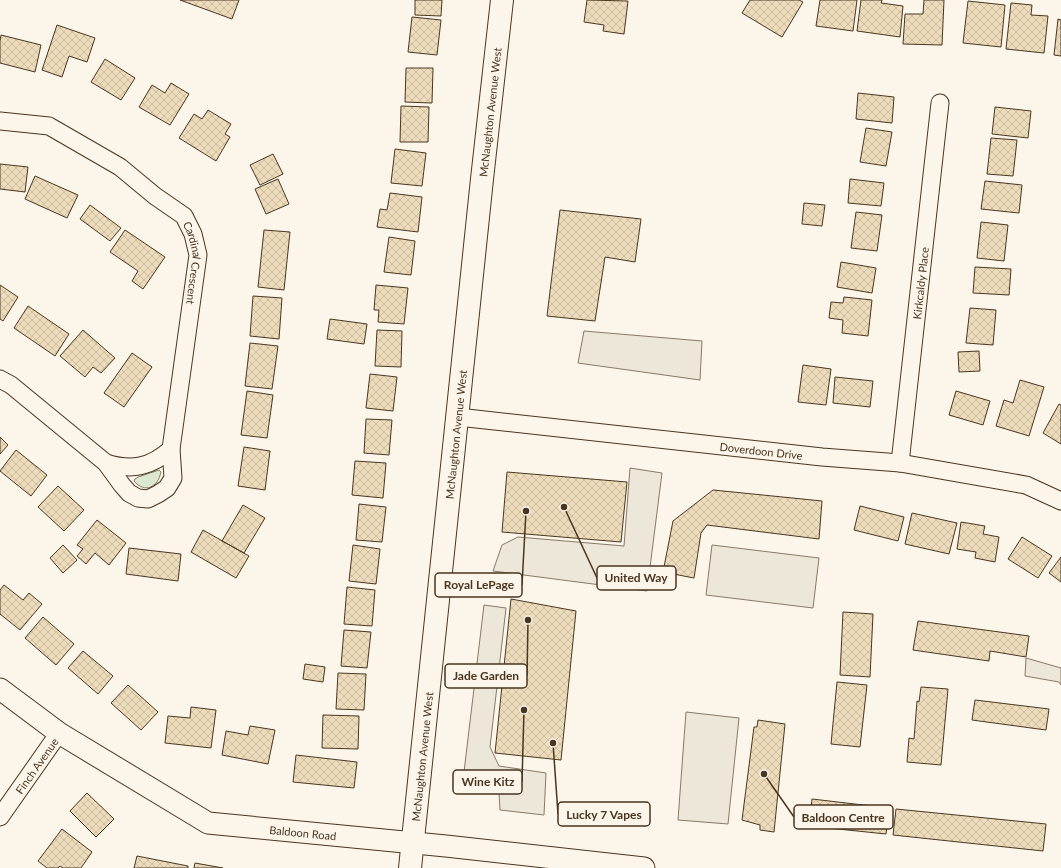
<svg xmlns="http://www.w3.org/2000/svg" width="1061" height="868" font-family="Lato,sans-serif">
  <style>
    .grass { fill: #dce7d0; stroke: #887966 }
    .parking { fill: #ede7d9; stroke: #887966 }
    .building { fill: url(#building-cross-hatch); stroke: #4a3520 }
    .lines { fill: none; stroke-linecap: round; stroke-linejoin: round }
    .minor-casing { stroke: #4a3520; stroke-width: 19 }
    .tertiary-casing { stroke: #4a3520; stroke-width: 23 }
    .secondary-casing { stroke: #4a3520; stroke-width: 24 }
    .minor { stroke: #fbf6e9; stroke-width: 17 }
    .tertiary { stroke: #fbf6e9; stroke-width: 21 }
    .secondary { stroke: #fbf6e9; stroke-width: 22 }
    .labels { text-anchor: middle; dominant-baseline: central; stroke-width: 3; stroke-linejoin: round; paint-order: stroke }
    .street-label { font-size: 11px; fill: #4a3520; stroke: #fbf6e9 }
    .leader { fill: none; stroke: #4a3520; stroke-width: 1.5 }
    .callout-dot { fill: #4a3520; stroke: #fbf6e9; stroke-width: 1.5 }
    .callout { fill: #fbf6e9; stroke: #4a3520; stroke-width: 1.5 }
    .callout-label { font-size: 12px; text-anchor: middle; font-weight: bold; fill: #4a3520 }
  </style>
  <defs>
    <pattern id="building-cross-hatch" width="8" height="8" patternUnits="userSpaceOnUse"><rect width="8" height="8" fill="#ecdcbc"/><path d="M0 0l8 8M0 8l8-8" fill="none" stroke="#ccbda1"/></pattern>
  </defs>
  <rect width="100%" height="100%" fill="#fbf6e9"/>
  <path class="grass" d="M159,470L161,472C158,487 145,494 134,481L135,479L138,477Z"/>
  <path class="parking" d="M584,331L702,341L700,380L578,363Z
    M630,468L662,473L647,591L493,571L502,545L518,537L624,546Z
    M712,545L819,558L813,608L706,595Z
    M484,605L506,608L490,747L499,766L546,773L544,815L500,810L499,793L479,774L464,772Z
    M1026,658L1061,668V685L1059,682L1025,676Z
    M686,712L739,718L728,824L678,820Z"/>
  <path class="building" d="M180,0H239L232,19Z
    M415,0H442L441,16L415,15Z
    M587,0L628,1L624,34L603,31L604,25L584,22Z
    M750,0H799L803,2L782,37L742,13Z
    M820,0H857L853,31L816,26Z
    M861,0H882L881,3L903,6L900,37L857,31Z
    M924,0H944L942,45L903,44L905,14H923Z
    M968,1L1005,5L1001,47L963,43Z
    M1011,3L1032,5L1031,15L1048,16L1044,53L1006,49Z
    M412,17L441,20L437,55L408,52Z
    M1058,19L1061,20V56L1054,55Z
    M57,25L95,38L87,62L69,56L62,77L42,70Z
    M1,35L41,45L35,72L0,63V41Z
    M105,59L135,78L121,100L91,82Z
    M406,68H433L432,103L405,102Z
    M171,83L189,94L170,125L139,107L152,85L165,93Z
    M858,93L894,97L892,123L856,119Z
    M401,106L429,107L428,142H400Z
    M995,107L1031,111L1028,138L992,134Z
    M208,110L231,124L225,134L230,137L216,161L179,138L194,114L202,119Z
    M866,128L892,132L886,166L860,162Z
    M991,138L1017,140L1013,176L987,174Z
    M395,149L426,153L422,186L391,183Z
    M273,154L283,174L260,185L250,165Z
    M0,164L28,167L25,192L0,189Z
    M35,176L78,195L67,218L25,199Z
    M278,179L289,204L266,214L255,189Z
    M850,179L884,183L881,206L848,203Z
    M985,181L1022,185L1019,213L981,209Z
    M390,193L422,197L418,232L377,227L380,209L387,210Z
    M804,203L825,205L822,226L802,224Z
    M90,205L121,228L110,241L80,219Z
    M560,210L641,219L635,262L605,257L595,321L547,316Z
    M856,212L882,215L877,251L851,248Z
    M981,222L1008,225L1004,261L977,258Z
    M125,230L165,257L143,289L132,281L138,271L110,252Z
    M264,230L290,232L284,290L258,287Z
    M389,237L415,241L411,275L384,272Z
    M841,262L876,268L872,293L837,287Z
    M975,267L1011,269L1009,295L973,293Z
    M0,285L18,297L3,321L0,319Z
    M376,285L408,288L404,324L378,322L379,310H374Z
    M253,296L282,298L279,339L250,336Z
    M844,297L872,300L868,336L842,333L843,320L829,318L831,302L843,303Z
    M28,306L69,334L55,356L14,328Z
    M970,308L996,310L993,345L966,343Z
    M330,319L367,324L364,344L327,339Z
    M83,330L115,358L101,373L93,367L85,377L60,356Z
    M377,330L402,331L401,367L375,366Z
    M250,343L278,346L272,389L245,386Z
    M979,351L980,371L959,372L958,352Z
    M132,353L152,367L124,407L104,393Z
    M803,365L831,369L826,405L798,402Z
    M370,374L397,377L393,411L366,408Z
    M835,377L873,381L870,407L833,403Z
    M1020,380L1044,387L1029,436L996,426L1004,400L1013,403Z
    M247,391L273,395L267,438L241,435Z
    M956,391L990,401L983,425L949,415Z
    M1059,404L1061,405V444L1043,433Z
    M366,419L392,420L389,455L364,453Z
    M0,437L8,445L0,454Z
    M244,447L270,451L265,490L238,486Z
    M16,450L47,475L31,496L0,471Z
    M355,461L386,463L383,498L352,495Z
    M507,472L627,482L621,542L502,532Z
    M58,486L84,510L64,531L38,507Z
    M713,490L822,501L819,539L707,525L701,533L694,578L663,572L673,521Z
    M359,504L386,507L382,542L356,540Z
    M243,505L265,518L244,553L222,541Z
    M860,506L904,517L898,541L854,530Z
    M912,513L957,523L949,554L905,544Z
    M97,520L126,543L109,565L95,553L86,564L77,556L83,549L77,545Z
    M961,522L985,526L983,534L999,537L995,562L975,558L976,552L957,549Z
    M203,530L249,556L236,578L191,552Z
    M1022,537L1052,556L1038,578L1008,559Z
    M63,545L77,560L63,573L50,558Z
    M353,545L380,549L376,584L349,581Z
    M129,548L181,554L178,581L126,574Z
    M1061,557V582L1049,573Z
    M4,585L23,600L29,593L42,604L20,630L0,614V590Z
    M347,587L375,590L372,626L344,624Z
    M511,599L576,611L561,760L495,753Z
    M843,612L873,614L870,677L840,675Z
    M43,617L74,644L56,665L25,638Z
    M918,621L1029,636L1026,657L990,651L989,661L913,650Z
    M344,630L371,632L367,668L341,666Z
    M83,651L113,676L98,694L68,668Z
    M305,664L325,667L323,682L303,679Z
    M338,673L366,674L364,710L336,709Z
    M837,682L867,685L860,747L831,744Z
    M128,685L158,712L141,730L111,703Z
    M921,687L948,689L941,765L907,762L909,738L914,739L917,701L919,702Z
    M975,700L1049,709L1046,730L972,720Z
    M191,707L216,710L211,748L165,743L168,716L190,718Z
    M323,715L359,716L358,749L322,748Z
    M758,720L785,724L774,832L760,830V825L742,820L754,727H757Z
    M250,726L275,730L268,764L222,755L226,731L248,735Z
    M296,755L357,762L354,788L293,782Z
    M87,793L114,819L96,837L70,811Z
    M812,799L889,808L886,834L809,826Z
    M896,809L1046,824L1043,851L893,835Z
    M62,829L92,852L81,868H63L60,866L58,868H47L38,861Z
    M137,856L188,866V868H134Z
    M195,863L223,868H194Z"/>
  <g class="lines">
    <defs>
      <g id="minor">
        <path id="s1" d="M0,121L49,126L120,167L155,196L184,216L193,234L198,255L171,449L173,478L167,488L158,494L148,499L138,498L129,493L122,485L106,463L11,385L0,379"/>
        <path id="s2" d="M458,417L822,457L900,463L1026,485L1061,501"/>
        <path d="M106,463C132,471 151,467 171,449"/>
        <path id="s3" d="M900,463L940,103"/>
        <path id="s4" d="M0,817L59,733"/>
      </g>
      <g id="tertiary">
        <path id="s5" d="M0,689L59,733L208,823L446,846L644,868"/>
      </g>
      <g id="secondary">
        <path id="s6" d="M410,868L482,179L502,0"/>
      </g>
    </defs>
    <use href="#minor" class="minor-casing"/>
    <use href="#tertiary" class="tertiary-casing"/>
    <use href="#secondary" class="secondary-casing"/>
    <use href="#minor" class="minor"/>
    <use href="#tertiary" class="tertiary"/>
    <use href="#secondary" class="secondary"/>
  </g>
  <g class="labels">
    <g class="street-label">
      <text stroke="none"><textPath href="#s6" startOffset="760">McNaughton Avenue West</textPath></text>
      <text stroke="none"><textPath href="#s1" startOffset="261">Cardinal Crescent</textPath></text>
      <text stroke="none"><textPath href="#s3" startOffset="181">Kirkcaldy Place</textPath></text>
      <text stroke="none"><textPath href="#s6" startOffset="436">McNaughton Avenue West</textPath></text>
      <text stroke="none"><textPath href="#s2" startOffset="305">Doverdoon Drive</textPath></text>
      <text stroke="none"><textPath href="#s6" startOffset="112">McNaughton Avenue West</textPath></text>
      <text stroke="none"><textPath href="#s4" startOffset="63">Finch Avenue</textPath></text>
      <text stroke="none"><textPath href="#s5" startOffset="343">Baldoon Road</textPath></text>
    </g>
  </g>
  <path class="leader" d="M564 507L597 578M526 511L522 585M528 620L527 676M524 710L522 782M553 743L558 814M764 774L794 817"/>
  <g class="callout-dot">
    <circle cx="564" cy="507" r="4"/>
    <circle cx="526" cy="511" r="4"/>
    <circle cx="528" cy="620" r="4"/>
    <circle cx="524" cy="710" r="4"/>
    <circle cx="553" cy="743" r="4"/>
    <circle cx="764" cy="774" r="4"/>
  </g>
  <g class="callout">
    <rect x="597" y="566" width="79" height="24" rx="4"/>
    <rect x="435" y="573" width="87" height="24" rx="4"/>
    <rect x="445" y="664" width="82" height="24" rx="4"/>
    <rect x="453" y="770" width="69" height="24" rx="4"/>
    <rect x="558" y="802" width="92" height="24" rx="4"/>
    <rect x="794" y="805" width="99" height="24" rx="4"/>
  </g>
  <g class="callout-label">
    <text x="636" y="582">United Way</text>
    <text x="479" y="589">Royal LePage</text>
    <text x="486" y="680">Jade Garden</text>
    <text x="488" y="786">Wine Kitz</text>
    <text x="604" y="819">Lucky 7 Vapes</text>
    <text x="843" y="822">Baldoon Centre</text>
  </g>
</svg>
